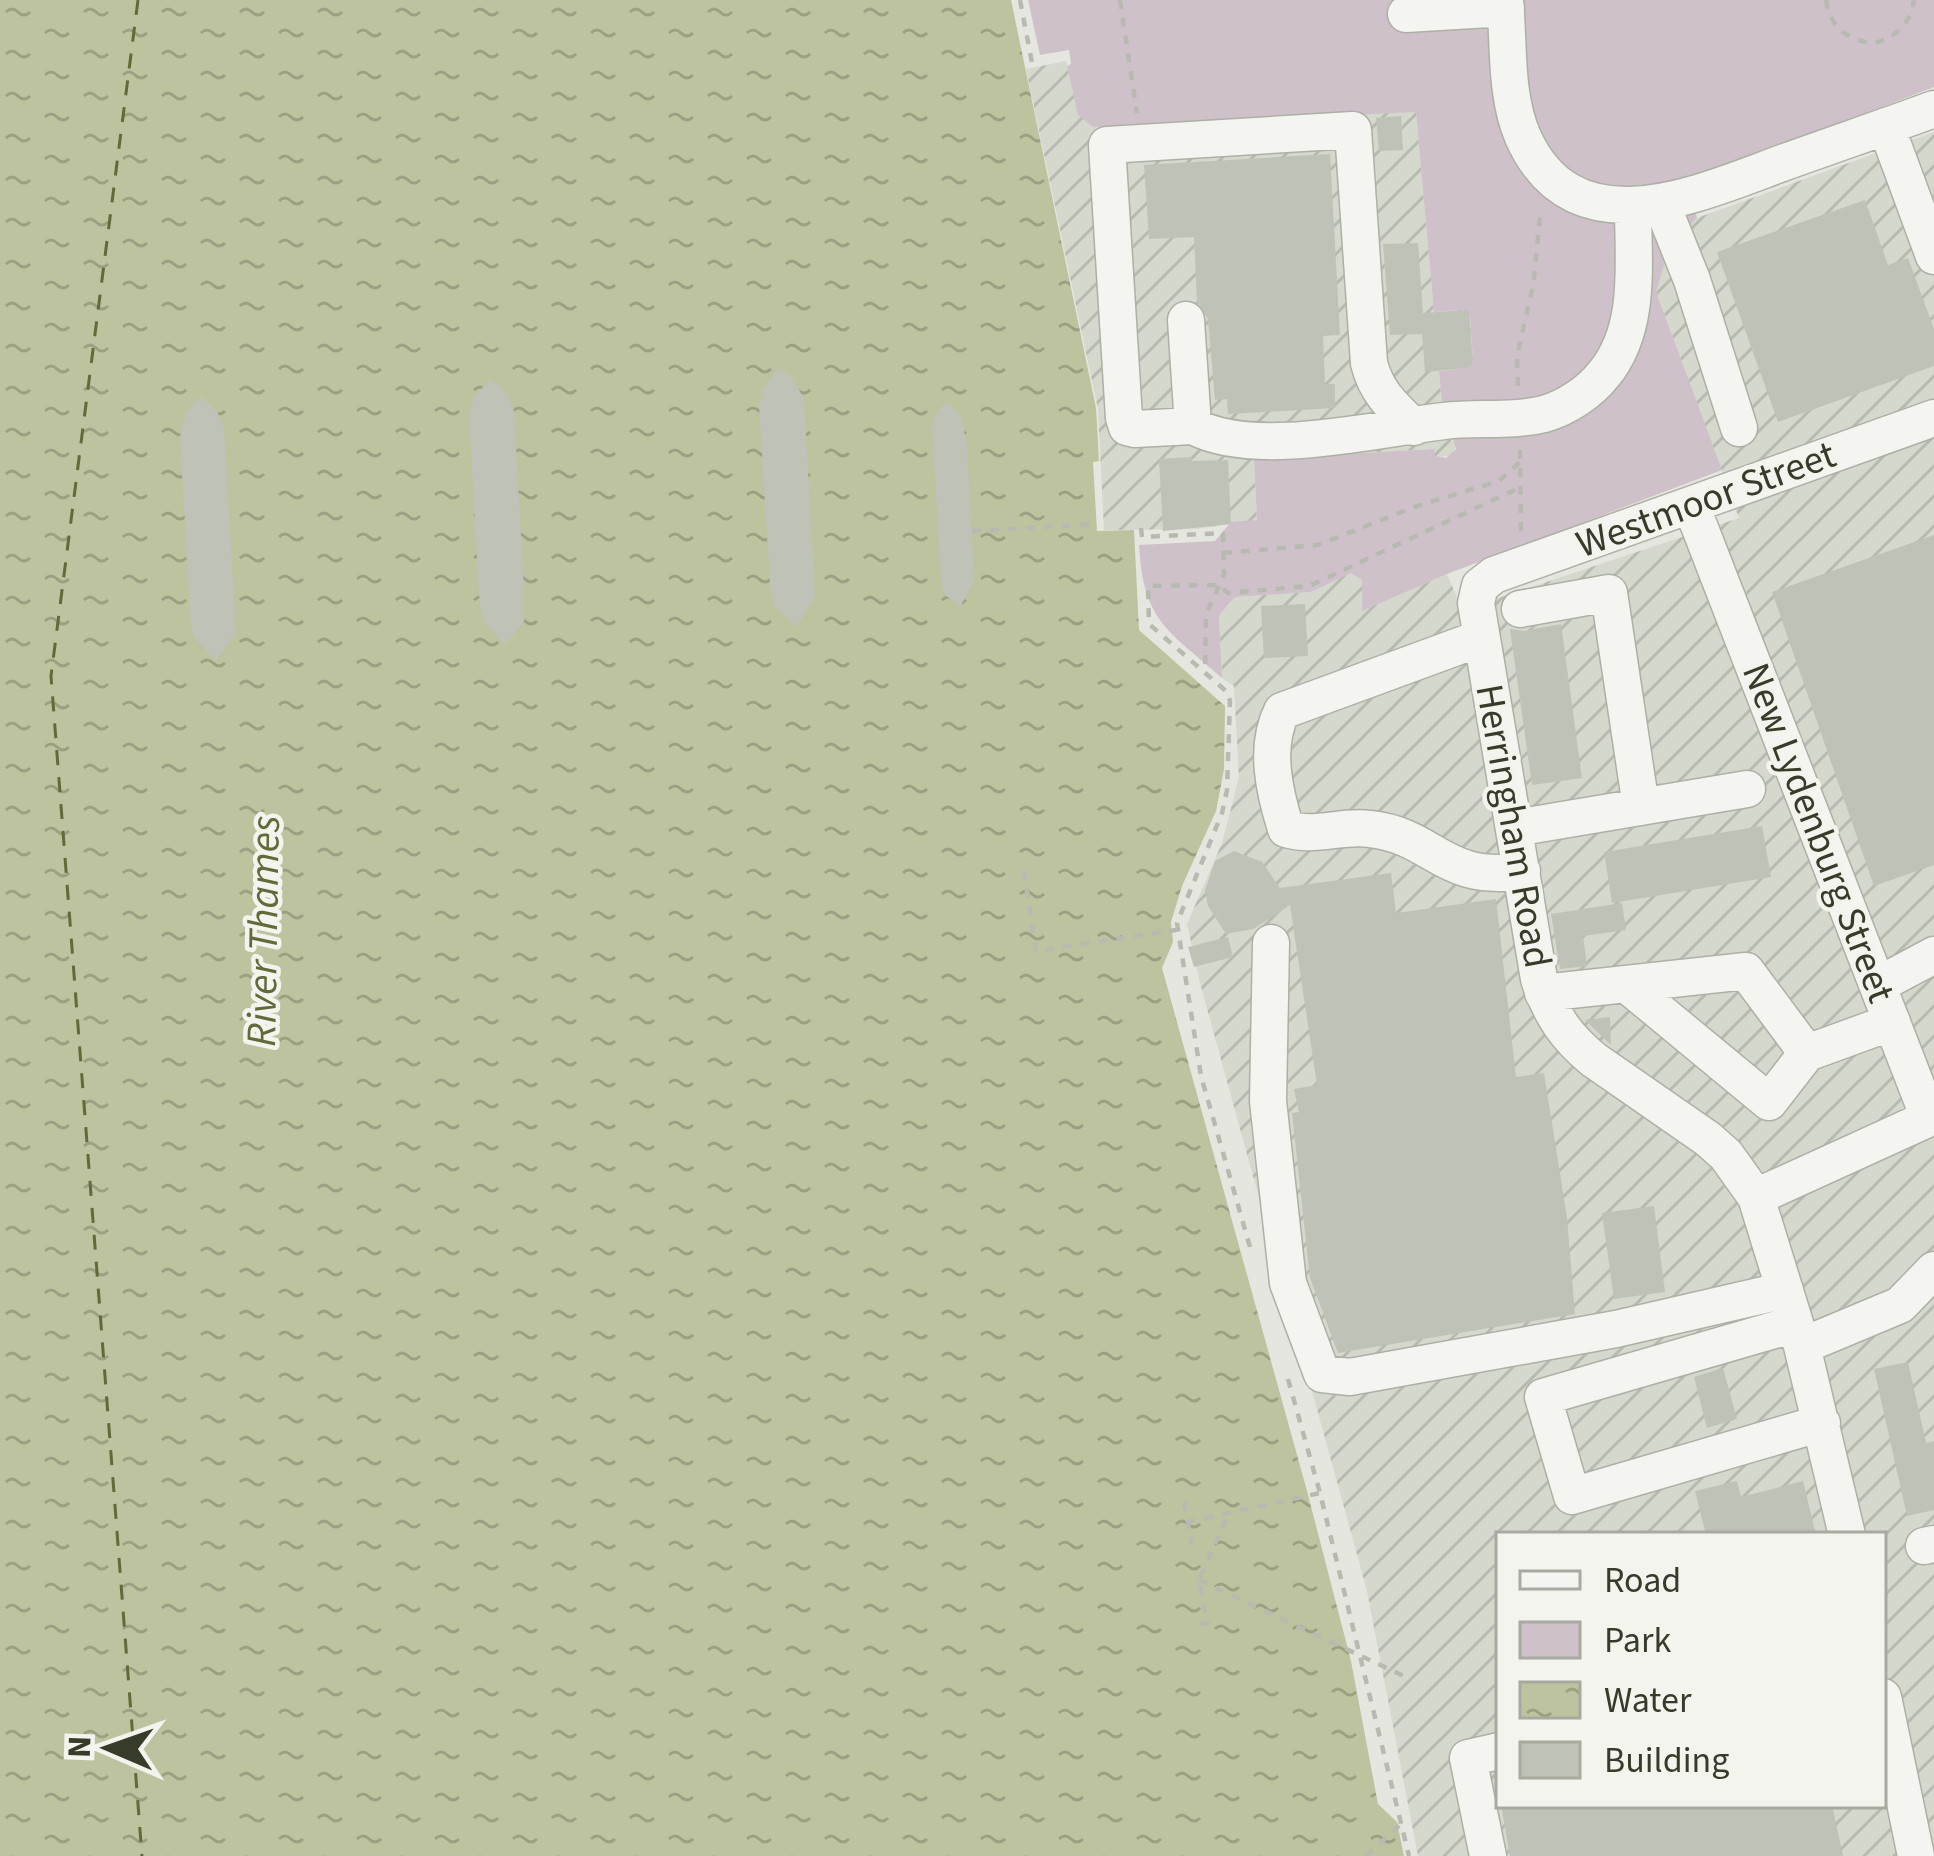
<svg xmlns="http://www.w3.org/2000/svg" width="1934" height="1856" font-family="'Source Sans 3',sans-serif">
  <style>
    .industrial { fill: url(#industrial-furrows); fill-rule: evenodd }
    .green { fill: #cfc1ca }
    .water { fill: url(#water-ripples) }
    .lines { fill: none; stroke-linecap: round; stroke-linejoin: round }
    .ferry { stroke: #616b39; stroke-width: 3; stroke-dasharray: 15 12; stroke-linecap: butt }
    .building { fill: #bfc3b7 }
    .minor-casing { stroke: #adb0a5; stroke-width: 39 }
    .path { stroke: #b8bab1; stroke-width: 4.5; stroke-dasharray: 9 9; stroke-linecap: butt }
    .minor { stroke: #f4f5f1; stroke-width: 36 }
    .labels { text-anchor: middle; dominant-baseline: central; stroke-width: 9; stroke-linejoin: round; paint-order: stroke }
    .street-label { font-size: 39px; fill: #373c2a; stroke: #f3f4ee }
    .water-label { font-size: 42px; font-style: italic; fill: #616b39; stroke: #f3f4ee }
  </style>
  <defs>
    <pattern id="industrial-furrows" width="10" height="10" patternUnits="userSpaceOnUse" patternTransform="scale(3)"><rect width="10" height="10" fill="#d5d8cd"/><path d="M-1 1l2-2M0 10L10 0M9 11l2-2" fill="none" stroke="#b7bab0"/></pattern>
    <pattern id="water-ripples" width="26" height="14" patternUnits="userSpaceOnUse" patternTransform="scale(3)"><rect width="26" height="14" fill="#bdc39e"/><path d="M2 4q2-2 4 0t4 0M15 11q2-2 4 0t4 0" fill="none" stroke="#9aa081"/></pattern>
  </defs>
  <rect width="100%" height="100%" fill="#e5e6df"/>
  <path class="industrial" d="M1066,61L1078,115L1416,111L1434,311L1464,310L1470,317L1473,361L1466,368L1439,371L1445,435L1456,444L1452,456L1435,457L1433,449L1254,459L1257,520L1196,529L1104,530L1098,409L1026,69Z
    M1934,132V1856H1418L1367,1591L1200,983L1187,924L1222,843L1239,777L1234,686L1222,678L1219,616L1234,597L1311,592L1351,572L1362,580L1363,610L1447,574L1462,610L1739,518L1656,292L1669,248L1697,218ZM1499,1535H1883V1805H1499Z"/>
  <path class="green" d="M1028,0H1934V87L1687,182L1697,218L1669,249L1656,292L1722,470L1447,574L1362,611V580L1351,573L1311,592L1234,597L1219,616L1222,678C1169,631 1143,622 1139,545L1215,541L1231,522L1257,520L1254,459L1434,449L1435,456L1446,458L1456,449L1452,437L1445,435L1439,371L1466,368L1473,362L1470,317L1464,310L1434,312L1416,112L1093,127L1078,115L1067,66L1071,64L1069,50L1040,55Z"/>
  <path class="water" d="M0,0H1011L1096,408L1099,461L1093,462L1097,531L1134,530L1139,630L1225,706L1224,769L1216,811L1182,886L1171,922L1173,942L1162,968L1307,1491L1351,1661L1378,1804L1397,1822L1404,1856H0Z"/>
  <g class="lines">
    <path class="ferry" d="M138,0L51,676L142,1856"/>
  </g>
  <path class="building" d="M1401,116L1403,150L1379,151L1376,118Z
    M1330,154L1340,335L1323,336L1325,384H1335V408L1228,414L1227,399L1215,400L1208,319L1197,301L1194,237L1149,239L1144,165Z
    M1865,200L1888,265L1908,258L1934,329V366L1778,422L1717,252Z
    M1418,243L1423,313L1469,310L1473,364L1466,368L1425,372L1422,334L1390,335L1383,244Z
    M778,368L793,378L804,399L815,596L796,627L774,605L770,584L759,405L762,390Z
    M490,379L506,392L514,411L524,591V621L505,645L485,623L480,607L469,418L474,397Z
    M201,397L217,411L224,428L236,632L216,661L193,636L190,613L180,436L187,411Z
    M947,401L960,415L967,444L974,581L960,607L944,594L941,577L932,427L935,414Z
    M1192,457V461L1228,460L1231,524L1163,531L1159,459Z
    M1934,535V865L1874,886L1772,592Z
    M1305,604L1308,656L1264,658L1261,606Z
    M1561,624L1582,778L1532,785L1510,629L1524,631Z
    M1762,826L1771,877L1612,903L1604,852Z
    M1234,851L1262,862L1280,888L1391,873L1396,913L1496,899L1516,1077L1544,1073L1567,1218L1575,1314L1338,1353L1310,1278L1292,1113L1299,1112L1294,1089L1317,1085L1290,905L1253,929L1226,934L1208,906L1205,890L1215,861Z
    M1622,903L1626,930L1583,936L1587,966L1560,969L1551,914Z
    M1228,937L1233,957L1194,967L1188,947Z
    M1610,1017L1611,1045L1585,1020Z
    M1654,1206L1665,1292L1614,1299L1602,1213Z
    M1908,1362L1926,1443L1934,1441V1510L1907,1516L1874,1369Z
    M1723,1368L1737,1419L1707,1428L1694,1377Z
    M1737,1481L1741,1497L1803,1481L1816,1535H1706L1695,1491Z
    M1501,1805H1832L1843,1856H1510Z"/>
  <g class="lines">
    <defs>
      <path id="minor" d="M1505,0C1509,45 1505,96 1523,137C1575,253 1702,192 1785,162C1835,144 1885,127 1934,109
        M1406,14L1506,8
        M1886,126L1934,256
        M1662,205L1692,280L1739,428
        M1186,320L1193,426C1254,459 1375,429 1444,421C1477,417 1512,422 1544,414C1566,408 1590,392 1604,374C1642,328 1633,262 1633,207
        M1193,426L1135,429L1127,427L1124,418L1107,145L1353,130L1369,363C1376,392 1393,407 1414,427
        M1691,505L1929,1118
        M1520,609L1609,593L1641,807
        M1481,638L1282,711C1264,747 1274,791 1286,829C1315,838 1341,825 1370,829C1435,836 1442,883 1522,871
        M1515,828L1747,789
        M1271,943L1268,1101L1288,1283L1322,1374L1350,1377L1616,1329L1785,1290
        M1626,984L1769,1102L1807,1053
        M1878,985L1934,955
        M1543,993L1746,971L1807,1053L1892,1022
        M1756,1197L1934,1116
        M1795,1324L1543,1397L1572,1496L1822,1423
        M1802,1346L1900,1305L1934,1270
        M1847,1535L1802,1346L1756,1197L1726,1155L1708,1139L1594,1060C1566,1037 1550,1014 1539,979L1476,603L1480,586L1494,575L1934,418
        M1924,1546L1934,1544
        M1883,1697L1916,1856
        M1488,1856L1468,1758L1499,1751"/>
    </defs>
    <use href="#minor" class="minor-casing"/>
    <path class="path" d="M1020,0L1033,68
      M1120,0L1137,113
      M1826,0C1830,28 1848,41 1875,43C1898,36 1910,24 1914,0
      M1518,386L1517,356L1533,286L1541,208
      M1520,450L1521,535
      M1141,528L1142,537L1223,533L1224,574L1206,615L1205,673
      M972,531L1097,524
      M1223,553L1318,545L1414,507L1499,481L1520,462
      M1024,871L1036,951L1176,930
      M1250,1247L1201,1076L1177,923L1222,813L1227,790L1230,701L1227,692L1149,624L1148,586L1219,585L1228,593L1309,586L1519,488
      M1288,1379L1320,1493L1409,1856
      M1184,1502L1192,1544
      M1187,1522L1320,1493
      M1199,1580L1408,1678
      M1200,1624L1207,1623L1199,1580L1227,1517
      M1366,1856L1402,1823"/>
    <use href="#minor" class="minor"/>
  </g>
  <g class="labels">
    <g class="street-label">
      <text transform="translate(1706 500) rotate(-20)">Westmoor Street</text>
      <text transform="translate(1513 826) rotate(80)">Herringham Road</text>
      <text transform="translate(1818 833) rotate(69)">New Lydenburg Street</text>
    </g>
    <g class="water-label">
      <text transform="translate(264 931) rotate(-89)">River Thames</text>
    </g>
  </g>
  <rect x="1496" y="1532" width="390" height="276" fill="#f3f4ee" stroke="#a8aaa0" stroke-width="3"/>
  <rect x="1520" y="1571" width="60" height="18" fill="#f4f5f1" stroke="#a8aaa0" stroke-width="3"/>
  <text x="1604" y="1592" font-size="36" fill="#373c2a">Road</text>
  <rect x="1520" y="1622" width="60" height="36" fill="#cfc1ca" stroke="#a8aaa0" stroke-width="3"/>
  <text x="1604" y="1652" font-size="36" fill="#373c2a">Park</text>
  <rect x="1520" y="1682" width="60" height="36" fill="url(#water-ripples)" stroke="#a8aaa0" stroke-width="3"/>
  <text x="1604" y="1712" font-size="36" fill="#373c2a">Water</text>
  <rect x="1520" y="1742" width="60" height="36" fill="#bfc3b7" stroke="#a8aaa0" stroke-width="3"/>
  <text x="1604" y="1772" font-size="36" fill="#373c2a">Building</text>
  <g transform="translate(108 1748) rotate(272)" stroke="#f3f4ee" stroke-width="9" paint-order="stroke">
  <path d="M0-9L21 45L0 30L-21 45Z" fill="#373c2a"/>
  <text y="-18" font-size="33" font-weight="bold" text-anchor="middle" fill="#373c2a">N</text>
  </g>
</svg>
